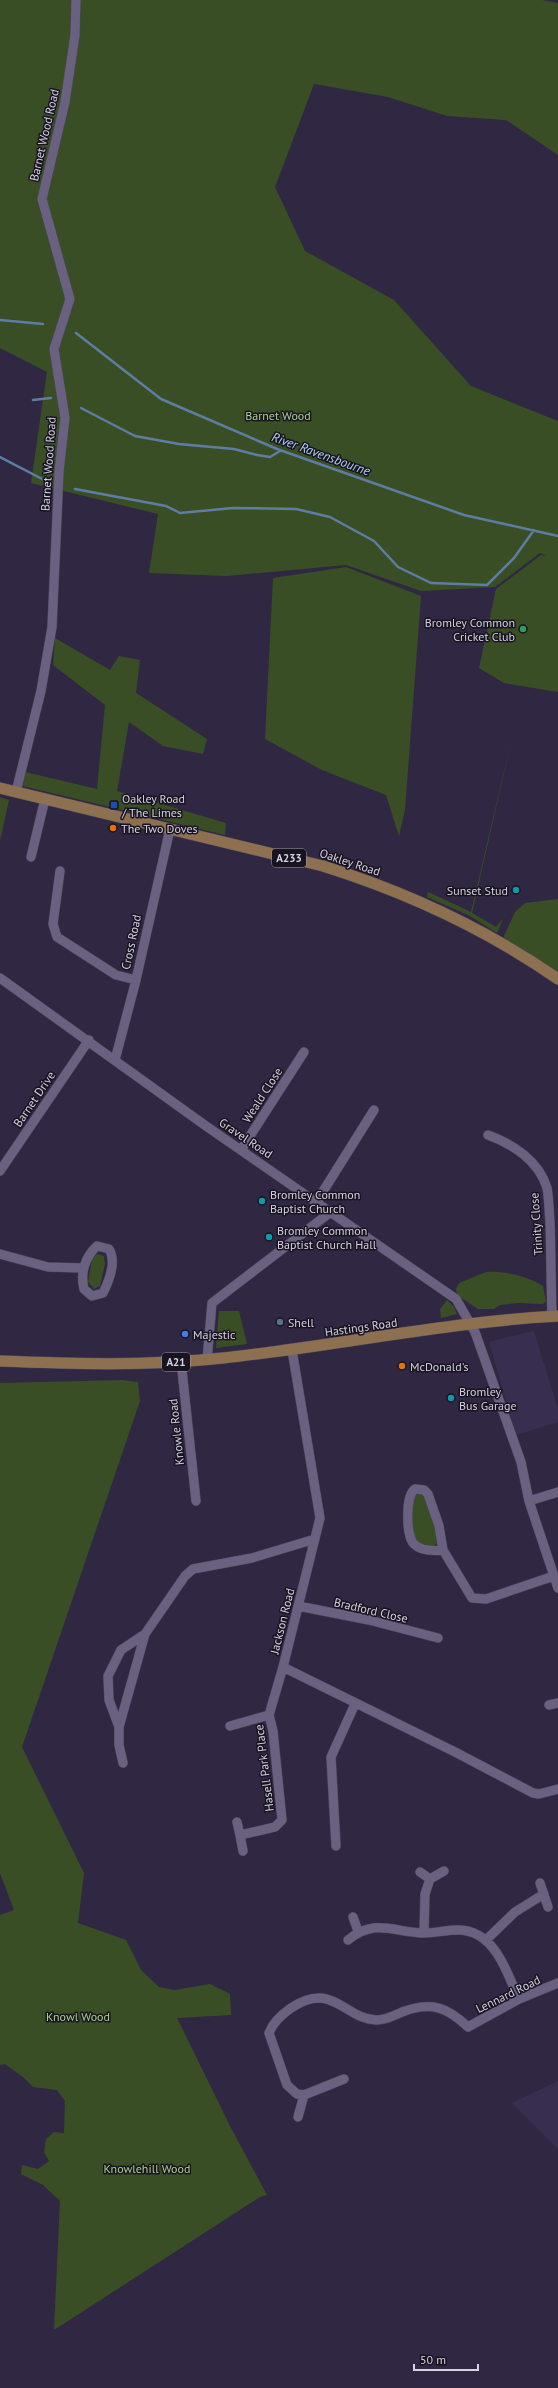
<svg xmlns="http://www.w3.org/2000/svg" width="558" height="2388" font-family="'PT Sans',sans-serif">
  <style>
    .built { fill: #382e4f }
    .green { fill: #3a4e26 }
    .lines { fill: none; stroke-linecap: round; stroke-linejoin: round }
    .stream { stroke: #5e7da3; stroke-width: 2.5 }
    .minor-casing { stroke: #4d465c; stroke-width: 10 }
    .major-casing { stroke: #4d465c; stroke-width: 12 }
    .minor { stroke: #69617f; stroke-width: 9 }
    .major { stroke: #8d7050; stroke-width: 11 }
    .leisure-dot { fill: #2e9e5b; stroke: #17131f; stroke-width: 1.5 }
    .transit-dot { fill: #1a4fb4; stroke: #17131f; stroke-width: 1.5 }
    .food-dot { fill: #e8710a; stroke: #17131f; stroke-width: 1.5 }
    .culture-dot { fill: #0f9aa8; stroke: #17131f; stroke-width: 1.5 }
    .service-dot { fill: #5c6f8a; stroke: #17131f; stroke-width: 1.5 }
    .shop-dot { fill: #3f7fe0; stroke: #17131f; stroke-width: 1.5 }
    .labels { text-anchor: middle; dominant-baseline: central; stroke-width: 3; stroke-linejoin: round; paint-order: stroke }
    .shield { fill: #17131f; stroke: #9d99a8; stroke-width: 1 }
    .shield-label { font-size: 11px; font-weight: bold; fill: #d6d2e3 }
    .street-label { font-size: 12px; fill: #d6d2e3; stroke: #17131f }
    .park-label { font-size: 12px; fill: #afd28e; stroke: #17131f }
    .poi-label { font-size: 12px; fill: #d6d2e3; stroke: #17131f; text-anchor: start }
    .water-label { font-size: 13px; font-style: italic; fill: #b4d1f5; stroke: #17131f }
  </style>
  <rect width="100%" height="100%" fill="#302842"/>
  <path class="built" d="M534,1331L558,1409V1422L516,1435L489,1342Z
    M558,2081V2149L512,2103Z"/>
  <path class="green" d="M0,0H542L558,3V155L506,120L447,116L388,97L314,84L275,187L305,251L394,300L471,386L558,421V692L504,683L479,668L496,589L541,555L547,556L540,553L495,587L421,591L346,565L227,576L149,573L158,514L31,483L47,372L0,348Z
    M346,567L421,596L405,810L399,836L386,795L322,770L265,739L273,578Z
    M55,638L110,670L119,656L140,660L136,693L207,739L203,754L163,746L129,722L117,791L226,823L225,835L23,786L25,772L97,789L105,705L53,665Z
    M514,729L472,913L496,927L503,919L497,933L470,916L427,897L428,892L471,912Z
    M0,797L9,800L0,841Z
    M558,899V973L505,939L504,936L515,912L525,903Z
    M97,1254L104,1256L105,1264L100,1286L94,1289L88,1282L92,1259Z
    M486,1272C505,1271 527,1276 543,1286L546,1301L543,1304L518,1303L500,1305L494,1309H478L457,1295L456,1289L459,1283Z
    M447,1300L454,1307L457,1314L441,1318L440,1309Z
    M219,1311H239L247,1344L216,1348Z
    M122,1380L138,1382L140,1401L22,1747L84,1873L78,1923L126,1940L141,1970L159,1987L174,1990L210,1984L230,1994L231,2015L177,2018L232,2130L267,2195L260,2197L54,2330L60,2201L43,2185L21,2174L22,2165L38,2169L49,2161L44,2152L46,2139L54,2132L64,2133L65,2101L57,2090L33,2087L23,2077L5,2064L0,2065V1915L14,1910L0,1873V1383Z
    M420,1492C431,1500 435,1529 438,1543L433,1546L418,1543L413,1535L412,1495Z"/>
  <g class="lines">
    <path class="stream" d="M0,320L43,324
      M76,333L161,399L277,449L464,515L558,536
      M33,400L51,398
      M81,408L135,436L179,444L234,449L257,455L270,457L280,451
      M0,457L48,482
      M75,489L166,506L180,513L233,508L296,509L330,517L374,541L398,567L431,583L487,585L514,558L534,530"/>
    <defs>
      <path id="minor" d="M16,792L41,691L52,627L59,472L65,418L54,349L70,299L42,199L65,102L75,35L76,0
        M31,857L45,799
        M60,871L53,924L57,937L116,975L136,980
        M0,978L206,1126L456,1299L475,1332L521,1462L529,1501L558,1588
        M115,1060L136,980L170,829
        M488,1135C513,1144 539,1161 547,1188C549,1198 549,1211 550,1222C551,1253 551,1285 552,1316
        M241,1150L304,1052
        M0,1171L89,1040
        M317,1201L374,1110
        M97,1246L109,1249C117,1262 109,1281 103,1293L92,1296L84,1289C80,1273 85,1257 97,1246Z
        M0,1254L48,1267L83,1268
        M292,1350L320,1518L283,1667L457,1753L533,1793L539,1794L558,1789
        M207,1360L212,1303L332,1211
        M181,1361L196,1501
        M529,1501L558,1492
        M443,1550C434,1551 421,1551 414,1544C406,1537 405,1495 415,1489L424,1490L428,1494L439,1526L443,1550L472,1598L486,1599L554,1576
        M298,1606L369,1620L438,1638
        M549,1705L558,1703
        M230,1726L269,1715L283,1667
        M119,1727L145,1634
        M123,1763L119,1745V1727L109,1700L108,1676L121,1650L145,1634L185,1576L193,1569L252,1558L315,1539
        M237,1822L240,1835L275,1827L282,1820L273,1731L269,1715
        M240,1835L243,1851
        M336,1846L331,1757L355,1704
        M420,1872L430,1879L444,1871
        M540,1883L548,1907
        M353,1917L358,1931
        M424,1933L425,1894L430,1879
        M348,1940C374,1918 393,1932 423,1933C446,1933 464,1923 484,1939C501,1952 510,1980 519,1999
        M486,1940L515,1912L544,1894
        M304,2095L344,2079
        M298,2117L304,2095L297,2094L287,2085L269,2033C273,2022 281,2015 291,2008C333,1980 344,2019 376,2020C386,2020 393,2016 402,2012C431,2001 447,2007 468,2027L519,1999L558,1983"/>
      <path id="major" d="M0,788L323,866C406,892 486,929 558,979
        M0,1361C75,1364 148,1366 223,1358C335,1346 446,1322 558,1316"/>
    </defs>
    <use href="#minor" class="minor-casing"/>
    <use href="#major" class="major-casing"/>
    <use href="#minor" class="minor"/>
    <use href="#major" class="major"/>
  </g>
  <circle class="leisure-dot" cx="523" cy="629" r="4"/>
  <rect class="transit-dot" x="110" y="801" width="8" height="8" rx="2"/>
  <g class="food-dot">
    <circle cx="113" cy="828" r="4"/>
    <circle cx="402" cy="1366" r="4"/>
  </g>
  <g class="culture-dot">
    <circle cx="516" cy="890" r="4"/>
    <circle cx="262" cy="1201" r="4"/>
    <circle cx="269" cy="1237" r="4"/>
    <circle cx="451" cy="1398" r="4"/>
  </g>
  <circle class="service-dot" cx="280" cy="1322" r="4"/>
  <circle class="shop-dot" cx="185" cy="1334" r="4"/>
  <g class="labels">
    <g class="shield">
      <rect x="272" y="849" width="34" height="18" rx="3"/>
      <rect x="162" y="1353" width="28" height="18" rx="3"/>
    </g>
    <g class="shield-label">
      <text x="289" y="858">A233</text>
      <text x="176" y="1362">A21</text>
    </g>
    <g class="street-label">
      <text transform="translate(44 135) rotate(-77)">Barnet Wood Road</text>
      <text transform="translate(48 464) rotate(-86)">Barnet Wood Road</text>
      <text transform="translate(350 862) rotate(18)">Oakley Road</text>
      <text transform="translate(131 942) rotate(-78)">Cross Road</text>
      <text transform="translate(262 1095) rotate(-57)">Weald Close</text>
      <text transform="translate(34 1099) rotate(-56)">Barnet Drive</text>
      <text transform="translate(246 1138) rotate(34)">Gravel Road</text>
      <text transform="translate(536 1224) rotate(-94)">Trinity Close</text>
      <text transform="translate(361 1327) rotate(-8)">Hastings Road</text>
      <text transform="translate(176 1432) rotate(-96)">Knowle Road</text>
      <text transform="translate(371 1610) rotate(13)">Bradford Close</text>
      <text transform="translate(282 1621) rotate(-76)">Jackson Road</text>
      <text transform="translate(264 1768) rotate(-97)">Hasell Park Place</text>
      <text transform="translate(508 1994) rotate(-26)">Lennard Road</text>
    </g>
    <g class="park-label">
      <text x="278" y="415">Barnet Wood</text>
      <text x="78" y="2016">Knowl Wood</text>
      <text x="147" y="2168">Knowlehill Wood</text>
    </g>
    <g class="poi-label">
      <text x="515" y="622" text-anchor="end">Bromley Common<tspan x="515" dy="14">Cricket Club</tspan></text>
      <text x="122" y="798">Oakley Road<tspan x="122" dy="14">/ The Limes</tspan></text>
      <text x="121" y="828">The Two Doves</text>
      <text x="508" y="890" text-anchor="end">Sunset Stud</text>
      <text x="270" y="1194">Bromley Common<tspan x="270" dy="14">Baptist Church</tspan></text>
      <text x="277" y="1230">Bromley Common<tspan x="277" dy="14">Baptist Church Hall</tspan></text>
      <text x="288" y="1322">Shell</text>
      <text x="193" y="1334">Majestic</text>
      <text x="410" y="1366">McDonald's</text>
      <text x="459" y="1391">Bromley<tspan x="459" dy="14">Bus Garage</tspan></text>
    </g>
    <g class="water-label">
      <text transform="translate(321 454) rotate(20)">River Ravensbourne</text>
    </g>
  </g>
  <path d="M414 2364v6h64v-6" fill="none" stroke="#d6d2e3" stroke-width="2"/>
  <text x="420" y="2364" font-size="12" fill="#d6d2e3" stroke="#17131f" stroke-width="3" paint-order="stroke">50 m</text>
</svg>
